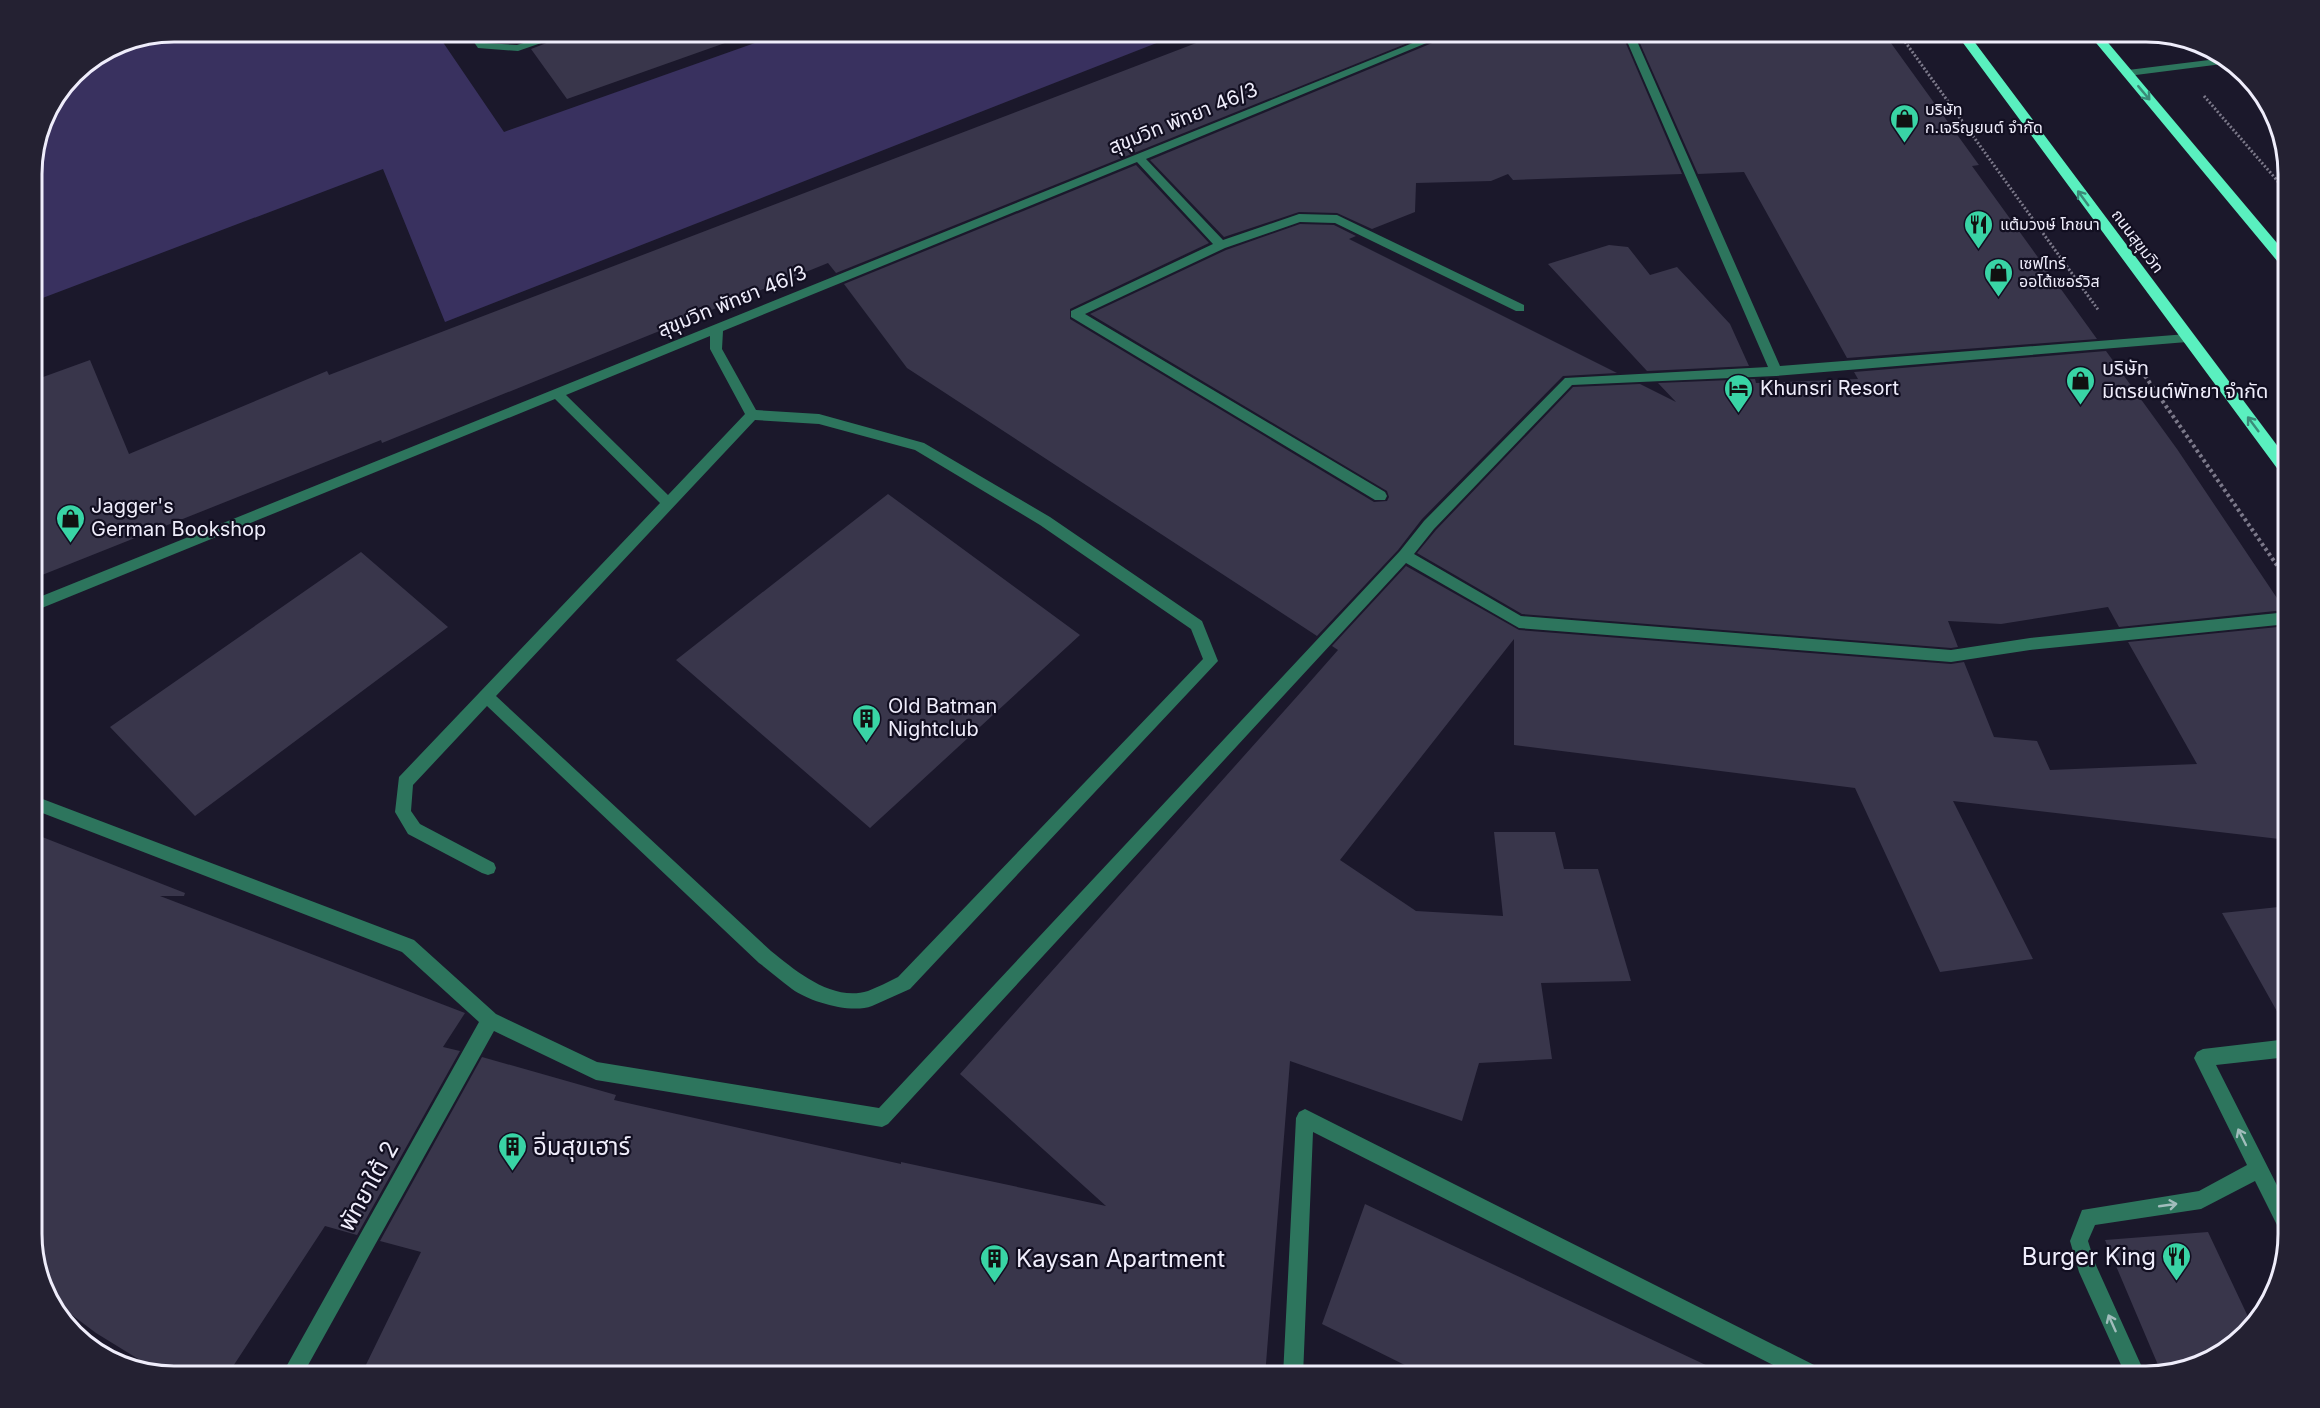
<svg xmlns="http://www.w3.org/2000/svg" width="2320" height="1408" font-family="Inter,'Noto Sans Thai',sans-serif">
  <style>
    .green { fill: #39315f }
    .building { fill: #39364b }
    .lines { fill: none; stroke-linecap: round; stroke-linejoin: round }
    .path-far1 { stroke: #7c798a; stroke-width: 3; stroke-dasharray: 2 2; stroke-linecap: butt }
    .path { stroke: #7c798a; stroke-width: 4; stroke-dasharray: 3 3; stroke-linecap: butt }
    .minor { fill: #2d755d; fill-rule: evenodd }
    .highway { fill: #5af0bf; fill-rule: evenodd }
    .oneway { stroke: #3a8b78 }
    .oneway2 { stroke: #a1bdbc }
    .labels { text-anchor: middle; dominant-baseline: central; stroke-width: 4.5; stroke-linejoin: round; paint-order: stroke }
    .far-poi-label { font-size: 16px; fill: #efedfb; stroke: #120f21; text-anchor: start }
    .far-street-label { font-size: 16px; fill: #efedfb; stroke: #120f21 }
    .street-label { font-size: 20px; fill: #efedfb; stroke: #120f21 }
    .poi-label { font-size: 20px; fill: #efedfb; stroke: #120f21; text-anchor: start }
    .near-poi-label { font-size: 24px; fill: #efedfb; stroke: #120f21; text-anchor: start }
    .near-street-label { font-size: 24px; fill: #efedfb; stroke: #120f21 }
    .rim { fill: none; stroke: #efedfb; stroke-width: 3 }
  </style>
  <rect width="100%" height="100%" fill="#1b182b"/>
  <path class="green" d="M174,32H436L504,132L786,32H1173L1177,35L445,322L383,169L32,302V165L43,119L74,73L120,42Z"/>
  <path class="building" d="M575,32H738L739,38L567,99L531,49Z
    M1225,32H1435L836,273L828,263L382,443L381,440L32,579V381L90,360L129,454L327,371L329,375Z
    M1455,32H1621L1682,174L1513,180L1508,174L1491,181L1416,183L1415,212L1372,229L1337,213L1299,212L1224,237L1150,160L1454,34Z
    M1635,32H1883L1979,165L1972,166L2097,339L1847,358L1744,172L1698,174Z
    M1136,165L1209,243L1070,309V319L1374,502L1387,501L1389,497L1387,491L1090,314L1226,250L1300,224L1334,225L1356,236L1349,239L1617,373L1563,376L1422,519L1398,550L1317,636L907,368L844,284Z
    M1609,245L1628,247L1650,275L1677,267L1730,324L1749,366L1647,371L1548,264Z
    M2106,351L2177,449L2285,610L2119,627L2108,607L2001,624L1948,621L1958,647L1951,648L1522,614L1417,553L1436,530L1573,387L1640,384L1676,402L1658,383L1755,379L1756,383L1858,379L1854,372Z
    M888,494L1080,635L870,828L676,660Z
    M361,552L448,627L195,816L110,727Z
    M1406,566L1519,630L1951,664L1964,662L1994,737L2037,741L2050,770L2197,764L2128,642L2288,626V840L1953,801L2033,959L1940,972L1855,788L1514,745V639L1340,860L1416,911L1503,916L1494,832H1555L1564,869H1598L1631,981L1541,983L1552,1059L1479,1063L1462,1121L1290,1061L1265,1376L360,1377L421,1252L380,1241L482,1057L616,1095L614,1100L901,1164V1162L1106,1206L960,1074L1301,692L1338,650L1332,646Z
    M32,833L185,893L184,896H160L465,1013L443,1047L460,1051L357,1235L325,1226L226,1377H174L161,1373L96,1333L48,1297L32,1243Z
    M2288,906V1031L2222,913Z
    M1365,1204L1729,1376H1427L1322,1324Z
    M2208,1232L2251,1323L2217,1357L2161,1372L2105,1240Z"/>
  <g class="lines">
    <path class="path-far1" d="M1898,32L2099,311
      M2204,96L2288,193"/>
    <path class="path" d="M2145,376L2288,581"/>
    <path class="minor" d="M467,32H477L485,43L517,45L559,32H573L518,51L478,48Z
      M1440,32H1453L1146,159L1223,240L1299,214L1337,215L1524,305V311H1516L1335,223L1300,222L1225,248L1085,314L1385,492L1387,496L1385,500H1375L1071,317V311L1213,244L1137,162L723,331L722,349L756,410L819,414L924,443L1050,517L1202,621L1218,661L910,989L872,1006C851,1014 810,1002 792,989C781,981 770,971 759,963L487,706L413,785L411,811L420,824L494,863L496,868L494,873L488,875L482,873L408,834L395,812L399,777L660,503L555,399L32,612V600ZM710,336V349L745,414L668,495L566,395ZM755,420L819,424L915,450L1040,525L1191,629L1203,659L898,977C888,982 878,987 868,991C832,1002 796,971 771,951L496,696Z
      M1623,32H1633L1780,366L2187,334L2193,338L2187,342L1776,376L1572,385L1434,529L1414,554L1521,616L1951,650L2030,638L2288,612V624L2030,650L1951,662L1519,628L1406,563L888,1124L882,1127L596,1080L494,1031L302,1376H281L479,1022L402,952L32,809V795L414,940L496,1014L597,1062L879,1108L1400,551L1424,521L1565,378L1768,367Z
      M2225,58L2230,63L2128,76L2123,73L2128,70Z
      M2288,1039V1057L2216,1065L2288,1207V1235L2281,1233L2255,1181L2201,1209L2095,1225L2088,1241L2095,1263L2146,1376H2126L2079,1272L2070,1241L2082,1210L2199,1191L2247,1165L2194,1058L2197,1052L2203,1049Z
      M1305,1109L1822,1369L1825,1376H1795L1313,1132L1303,1376H1283L1296,1118L1299,1112Z"/>
    <path class="highway" d="M1955,32H1967L2288,460V477L2282,475Z
      M2087,32H2099L2288,256V270L2283,268Z"/>
  </g>
  <defs><path id="oneway-shaft" d="M-6 0H5M1.5-3L5.5 0L1.5 3" fill="none" stroke-width="1.6" stroke-linecap="round" stroke-linejoin="round" transform="scale(1.5)"/></defs>
  <g class="oneway">
    <use href="#oneway-shaft" transform="translate(2144 93) rotate(50)"/>
    <use href="#oneway-shaft" transform="translate(2083 198) rotate(-126)"/>
    <use href="#oneway-shaft" transform="translate(2253 424) rotate(-127)"/>
  </g>
  <g class="oneway2">
    <use href="#oneway-shaft" transform="translate(2242 1137) rotate(-116)"/>
    <use href="#oneway-shaft" transform="translate(2168 1205) rotate(-8)"/>
    <use href="#oneway-shaft" transform="translate(2112 1323) rotate(-114)"/>
  </g>
  <defs>
    <symbol id="shop-pin" viewBox="-11 -11 22 30"><path d="M0 17L-7.5 6A9.5 9.5 0 1 1 7.5 6Z" fill="#39d4a5" stroke="#120f21"/><path d="M-5-2.5h2.3a2.7 3.5 0 0 1 5.4 0H5L5.5 6h-11ZM-1.5-2.5h3a1.5 2.3 0 0 0-3 0Z" fill="#111"/></symbol>
    <symbol id="restaurant-pin" viewBox="-11 -11 22 30"><path d="M0 17L-7.5 6A9.5 9.5 0 1 1 7.5 6Z" fill="#39d4a5" stroke="#120f21"/><path d="M-5-6h1v4h1v-4h1v4h1v-4h1v5L-1.5 .5V6h-2V.5L-5-1ZM5-6V6H3V1.5H1.5Q1.5-4 5-6Z" fill="#111"/></symbol>
    <symbol id="hotel-pin" viewBox="-11 -11 22 30"><path d="M0 17L-7.5 6A9.5 9.5 0 1 1 7.5 6Z" fill="#39d4a5" stroke="#120f21"/><path d="M-6-4.5h1.5V1H6V5H4.5V3h-9V5H-6ZM-4 0a1.8 1.8 0 1 1 3.6 0ZM.5 0V-2.5h3Q6-2.5 6 0Z" fill="#111"/></symbol>
    <symbol id="building-pin" viewBox="-11 -11 22 30"><path d="M0 17L-7.5 6A9.5 9.5 0 1 1 7.5 6Z" fill="#39d4a5" stroke="#120f21"/><path d="M-4-6H4V6H1V3H-1V6H-4ZM-2.5-4.3h1.7v1.8h-1.7ZM.8-4.3h1.7v1.8H.8ZM-2.5-1h1.7V.8h-1.7ZM.8-1h1.7V.8H.8Z" fill="#111"/></symbol>
  </defs>
  <g fill-rule="evenodd">
    <use href="#shop-pin" x="1888" y="102" width="33" height="45"/>
    <use href="#restaurant-pin" x="1962" y="208" width="33" height="45"/>
    <use href="#shop-pin" x="1982" y="256" width="33" height="45"/>
    <use href="#shop-pin" x="2064" y="364" width="33" height="45"/>
    <use href="#hotel-pin" x="1722" y="372" width="33" height="45"/>
    <use href="#shop-pin" x="54" y="502" width="33" height="45"/>
    <use href="#building-pin" x="850" y="702" width="33" height="45"/>
    <use href="#building-pin" x="496" y="1130" width="33" height="45"/>
    <use href="#restaurant-pin" x="2160" y="1240" width="33" height="45"/>
    <use href="#building-pin" x="978" y="1242" width="33" height="45"/>
  </g>
  <g class="labels">
    <g class="far-poi-label">
      <text x="1925" y="109">บริษัท<tspan x="1925" dy="18">ก.เจริญยนต์ จำกัด</tspan></text>
      <text x="2000" y="224">แต้มวงษ์ โภชนา</text>
      <text x="2019" y="263">เซฟไทร์<tspan x="2019" dy="18">ออโต้เซอร์วิส</tspan></text>
    </g>
    <g class="far-street-label">
      <text transform="translate(2138 241) rotate(53)">ถนนสุขุมวิท</text>
    </g>
    <g class="street-label">
      <text transform="translate(1183 118) rotate(-22)">สุขุมวิท พัทยา 46/3</text>
      <text transform="translate(732 301) rotate(-22)">สุขุมวิท พัทยา 46/3</text>
    </g>
    <g class="poi-label">
      <text x="2102" y="368">บริษัท<tspan x="2102" dy="23">มิตรยนต์พัทยา จำกัด</tspan></text>
      <text x="1760" y="388">Khunsri Resort</text>
      <text x="91" y="506">Jagger's<tspan x="91" dy="23">German Bookshop</tspan></text>
      <text x="888" y="706">Old Batman<tspan x="888" dy="23">Nightclub</tspan></text>
    </g>
    <g class="near-poi-label">
      <text x="533" y="1146">อิ่มสุขเฮาร์</text>
      <text x="2156" y="1256" text-anchor="end">Burger King</text>
      <text x="1016" y="1258">Kaysan Apartment</text>
    </g>
    <g class="near-street-label">
      <text transform="translate(368 1186) rotate(-61)">พัทยาใต้ 2</text>
    </g>
  </g>
  <path d="M0 0H2320V1408H0ZM174 42H2146A132 132 0 0 1 2278 174V1234A132 132 0 0 1 2146 1366H174A132 132 0 0 1 42 1234V174A132 132 0 0 1 174 42Z" fill="#242132" fill-rule="evenodd"/>
  <path class="rim" d="M174 42H2146A132 132 0 0 1 2278 174V1234A132 132 0 0 1 2146 1366H174A132 132 0 0 1 42 1234V174A132 132 0 0 1 174 42Z"/>
</svg>
